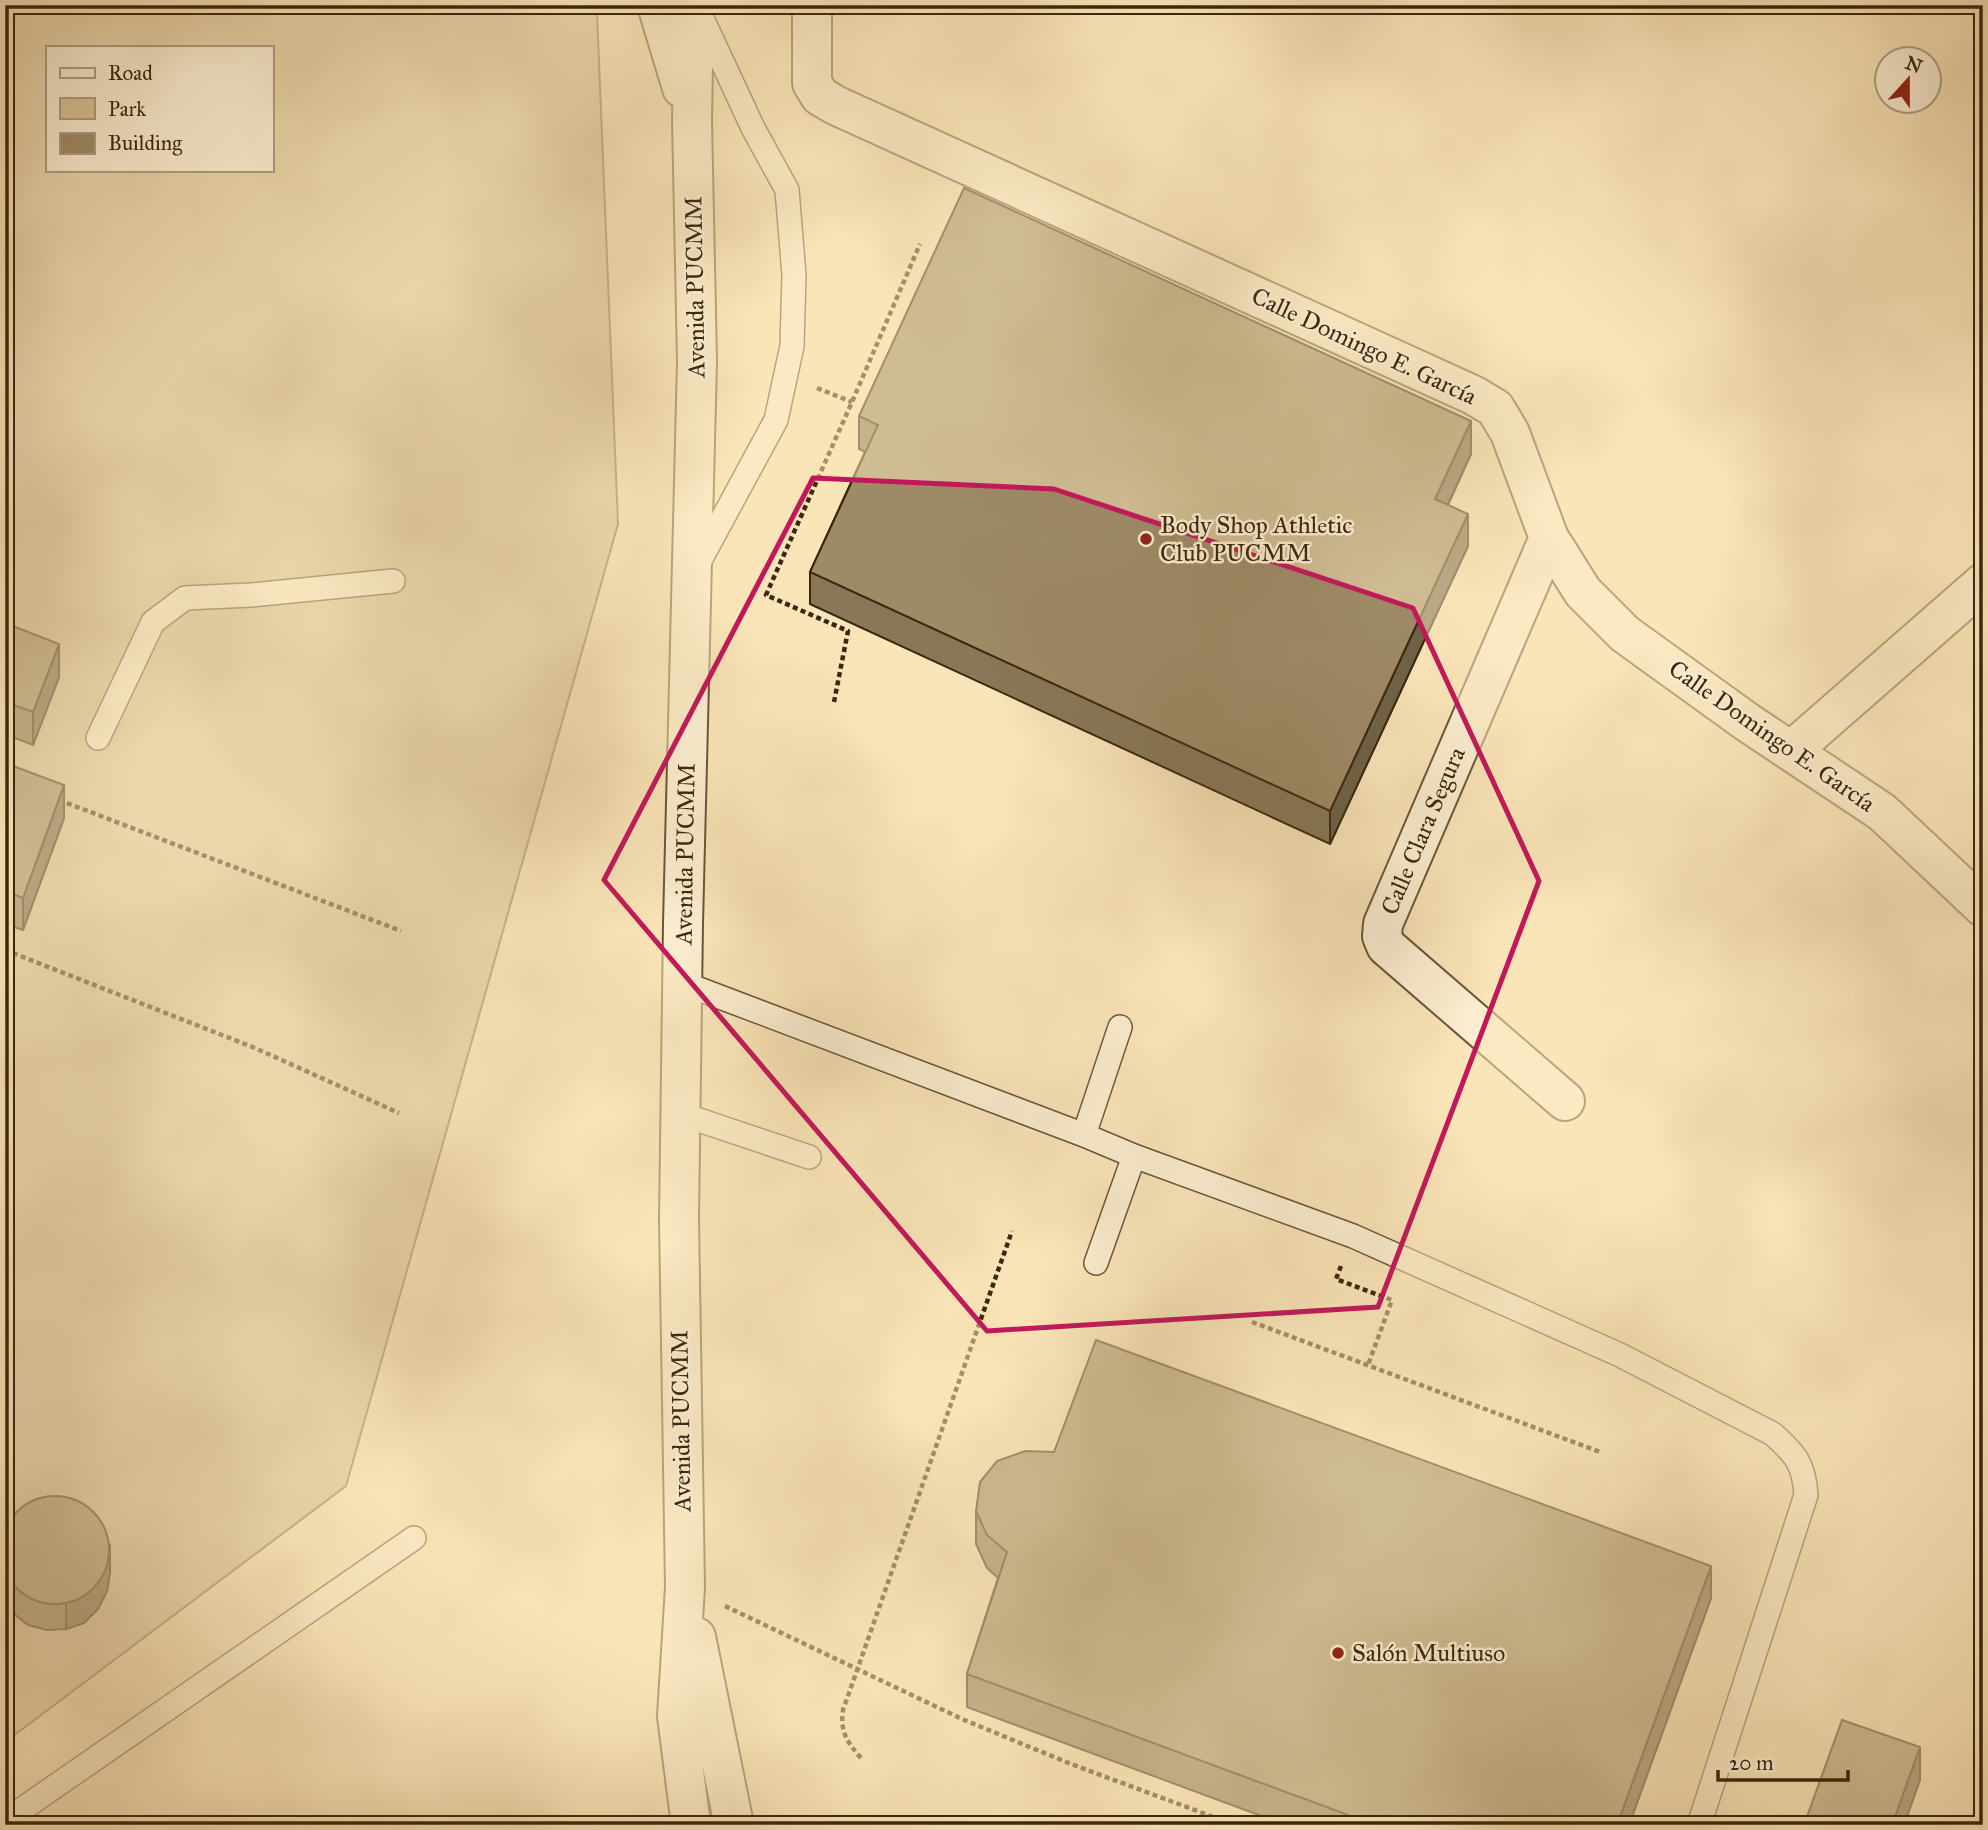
<svg xmlns="http://www.w3.org/2000/svg" width="1988" height="1830" font-family="'IM FELL Great Primer',serif">
  <style>
    .green { fill: #dac59b; stroke: #8a7654; stroke-width: 2; fill-rule: evenodd }
    .lines { fill: none; stroke-linecap: round; stroke-linejoin: round }
    .lane-casing { stroke: #6b5638; stroke-width: 26 }
    .street-casing { stroke: #6b5638; stroke-width: 42 }
    .path { stroke: #3b270e; stroke-width: 4.5; stroke-dasharray: 5 3.5; stroke-linecap: butt }
    .lane { stroke: #fceed1; stroke-width: 23 }
    .street { stroke: #fceed1; stroke-width: 38 }
    .wall { fill: #887758; stroke: #3b270e; stroke-width: 2 }
    .shaded-wall { fill: #6f6147; stroke: #3b270e; stroke-width: 2 }
    .building { fill: #9e8a66; stroke: #3b270e; stroke-width: 2 }
    .marked { fill: none; stroke: #c2185b; stroke-width: 5; stroke-linejoin: round }
    .poi-dot { fill: #8f2418; stroke: #fceed1; stroke-width: 2.5 }
    .labels { text-anchor: middle; dominant-baseline: central; stroke-width: 5; stroke-linejoin: round; paint-order: stroke }
    .street-label { font-size: 24px; fill: #3b270e; stroke: #fceed1 }
    .poi-label { font-size: 24px; fill: #3b270e; stroke: #fceed1; text-anchor: start }
  </style>
  <rect width="100%" height="100%" fill="#fae5b8"/>
  <filter id="stains"><feTurbulence type="fractalNoise" baseFrequency=".00286" numOctaves="4"/><feColorMatrix values="0 0 0 0 .2 0 0 0 0 .09 0 0 0 0 .02 0 0 0 .5 -.17"/></filter>
  <radialGradient id="worn" r=".72"><stop offset=".6" stop-color="#630" stop-opacity="0"/><stop offset="1" stop-color="#630" stop-opacity=".3"/></radialGradient>
  <path class="green" d="M5,5H593L597,13L618,524L346,1486L5,1742ZM47,47H271V170H47Z"/>
  <g class="lines">
    <defs>
      <path id="lane" d="M698,564L776,420L792,346L794,275L787,190L753,128L700,14
        M98,738L153,622L185,598L251,595L393,581
        M683,983L1084,1135L1134,1156L1353,1236L1620,1355L1773,1434C1796,1455 1804,1464 1806,1495L1699,1825
        M681,1114L809,1157
        M1084,1135L1120,1027
        M1096,1263L1134,1156
        M5,1821L414,1538"/>
      <path id="street" d="M657,5L682,88
        M812,5V83L820,96L835,105L1473,395L1495,408L1510,433L1549,538L1583,592L1625,634L1747,722L1882,812L1983,907
        M1549,538L1383,924L1382,936L1386,946L1565,1101
        M1791,751L1983,583
        M696,1637L734,1825
        M691,1825L677,1716L685,1587L679,1219L683,924L697,361L692,120L694,5"/>
    </defs>
    <use href="#lane" class="lane-casing"/>
    <use href="#street" class="street-casing"/>
    <path class="path" d="M817,388L852,402
      M834,702L848,631L766,595L852,402L920,244
      M59,800L401,931
      M5,950L255,1048L399,1113
      M1341,1266L1336,1279L1392,1300L1368,1365
      M1252,1322L1600,1452
      M725,1606L962,1719L1071,1764L1235,1825
      M861,1758C847,1742 840,1732 843,1710L1012,1231
      M1204,1825L1208,1815"/>
    <use href="#lane" class="lane"/>
    <use href="#street" class="street"/>
  </g>
  <path class="wall" d="M859,416L1471,454L1448,505L1468,546L1330,844L810,604V572L865,452L859,449Z
    M5,623L59,677L33,745L5,734Z
    M5,763L64,818L23,930L5,924Z
    M976,1511L1711,1598L1629,1825H1286L967,1707V1674L998,1578L987,1568L976,1544Z
    M5,1525L110,1572L107,1591L98,1609L84,1623L66,1629L47,1630L28,1625L13,1613L5,1601Z"/>
  <path class="shaded-wall" d="M1471,421V454L1435,532V499Z
    M1468,514V546L1330,844V811Z
    M59,644V677L33,745V712Z
    M64,785V818L23,930V898Z
    M110,1546V1572L107,1591L98,1609L84,1623L66,1629V1604Z
    M1711,1566V1598L1629,1825H1617Z
    M1920,1747V1780L1904,1825H1892Z"/>
  <path class="building" d="M964,188L1471,421L1435,499L1468,514L1330,811L810,572L878,425L859,416Z
    M5,623L59,644L33,712L5,702Z
    M5,763L64,785L23,898L5,891Z
    M1096,1340L1711,1566L1617,1825H1375L967,1674L1007,1552L987,1535L976,1511L980,1482L997,1461L1025,1451L1054,1452Z
    M1 1550a54 54 0 1 1 108 0a54 54 0 1 1-108 0Z
    M1842,1720L1920,1747L1892,1825H1804Z"/>
  <path d="M0 0H1988V1830H0ZM813,478L1054,489L1413,608L1539,881L1378,1307L987,1331L604,880Z" fill="#fae5b8" fill-opacity=".55" fill-rule="evenodd"/>
  <path class="marked" d="M813,478L1054,489L1413,608L1539,881L1378,1307L987,1331L604,880Z"/>
  <g class="poi-dot">
    <circle cx="1146" cy="539" r="7"/>
    <circle cx="1338" cy="1653" r="7"/>
  </g>
  <g class="labels">
    <g class="street-label">
      <text transform="translate(695 287) rotate(-91)">Avenida PUCMM</text>
      <text transform="translate(1364 346) rotate(25)">Calle Domingo E. García</text>
      <text transform="translate(1772 736) rotate(35)">Calle Domingo E. García</text>
      <text transform="translate(1423 831) rotate(-67)">Calle Clara Segura</text>
      <text transform="translate(685 854) rotate(-89)">Avenida PUCMM</text>
      <text transform="translate(681 1421) rotate(-91)">Avenida PUCMM</text>
    </g>
    <g class="poi-label">
      <text x="1160" y="525">Body Shop Athletic<tspan x="1160" dy="28">Club PUCMM</tspan></text>
      <text x="1352" y="1653">Salón Multiuso</text>
    </g>
  </g>
  <rect width="1988" height="1830" fill="none" stroke="#fae5b8" stroke-width="28"/>
  <rect x="7" y="7" width="1974" height="1816" fill="none" stroke="#3b270e" stroke-width="3.5"/>
  <rect x="14" y="14" width="1960" height="1802" fill="none" stroke="#3b270e" stroke-width="2"/>
  <rect x="46" y="46" width="228" height="126" fill="#fceed1" stroke="#af9e83" stroke-width="2"/>
  <rect x="60" y="68" width="35" height="10" fill="#fceed1" stroke="#af9e83" stroke-width="2"/>
  <text x="108" y="80" font-size="21" fill="#3b270e">Road</text>
  <rect x="60" y="98" width="35" height="21" fill="#dac59b" stroke="#af9e83" stroke-width="2"/>
  <text x="108" y="116" font-size="21" fill="#3b270e">Park</text>
  <rect x="60" y="133" width="35" height="21" fill="#9e8a66" stroke="#af9e83" stroke-width="2"/>
  <text x="108" y="150" font-size="21" fill="#3b270e">Building</text>
  <g transform="translate(1908 80) rotate(21)"><circle r="33" fill="#fceed1" stroke="#af9e83" stroke-width="2"/>
  <path d="M0-5L12 26L0 18L-12 26Z" fill="#8f2418"/>
  <text y="-10" font-size="19" font-weight="bold" text-anchor="middle" fill="#3b270e">N</text>
  </g>
  <path d="M1718 1770v10h130v-10" fill="none" stroke="#3b270e" stroke-width="3.5"/>
  <text x="1729" y="1770" font-size="21" fill="#3b270e" stroke="#fceed1" stroke-width="5" paint-order="stroke">20 m</text>
  <rect width="100%" height="100%" filter="url(#stains)"/>
  <rect width="100%" height="100%" fill="url(#worn)"/>
</svg>
